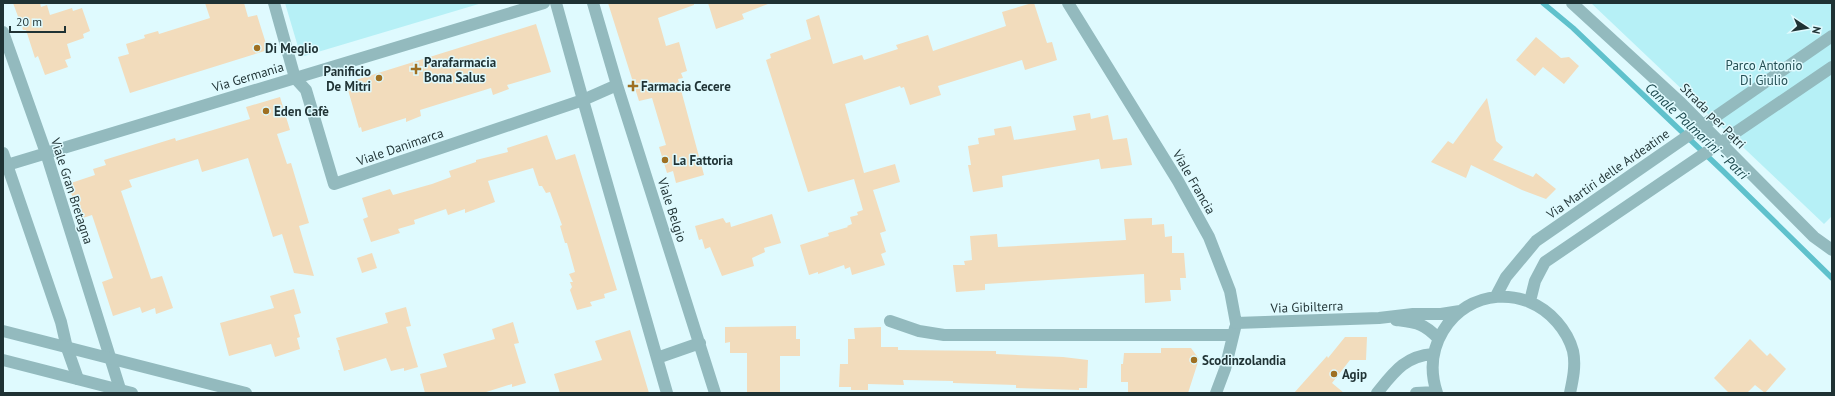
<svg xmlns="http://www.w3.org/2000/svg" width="1835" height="396" font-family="'PT Sans',sans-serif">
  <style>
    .green { fill: #b6f0f6 }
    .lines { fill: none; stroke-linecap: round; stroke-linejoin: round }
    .stream { stroke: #5fc1cc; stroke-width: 5.5 }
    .building { fill: #f2dcbc }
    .minor { stroke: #93babe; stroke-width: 12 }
    .tertiary { stroke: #93babe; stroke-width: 12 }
    .poi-dot { fill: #9e7022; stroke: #dffafe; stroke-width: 1.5 }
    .labels { text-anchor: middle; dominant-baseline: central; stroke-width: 3; stroke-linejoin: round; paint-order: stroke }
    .poi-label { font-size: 13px; font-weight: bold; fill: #1f3234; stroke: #dffafe; text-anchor: start }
    .park-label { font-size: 13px; fill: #234f54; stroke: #dffafe }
    .street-label { font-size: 13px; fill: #1f3234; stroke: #dffafe }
    .water-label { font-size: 14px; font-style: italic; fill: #1a474c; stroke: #dffafe }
  </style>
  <rect width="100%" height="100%" fill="#dffafe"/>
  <path class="green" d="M285,3H482L301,57Z
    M1591,3H1832V216L1824,224Z"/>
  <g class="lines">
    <path class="stream" d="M1543,3L1573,28L1724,172L1832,278"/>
  </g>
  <path class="building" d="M13,3H40L41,7L47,5L50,15L72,8L73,11L82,8L90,31L83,34L84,38L67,44L71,58L65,60L68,67L45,75L38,56L35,58L26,30H23Z
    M205,3H244L248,17L257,15L268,50L130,93L118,57L129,54L126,44L145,38L144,35L158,31L159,34L210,18Z
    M608,3H694V5L658,18L666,46L679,42L687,71L681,73L683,78L678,79L704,175L676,183L673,171L667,173L659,147L666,145L652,98L639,101Z
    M708,3H768V4L742,14L744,19L716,29Z
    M1032,3H1034L1047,43L1052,42L1057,60L1025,70L1022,60L938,86L941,95L910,105L904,87L901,88L900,86L845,104L864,173L895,164L900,182L873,190L886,231L880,233L886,252L881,254L885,265L852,275L850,267L845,269L844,265L818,274V272L809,275L800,245L829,236L828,233L848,227L847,226L852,224L850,217L858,215L857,212L863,210L854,179L808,192L766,60L771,58L770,54L811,39L806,20L819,15L833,64L862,55L864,60L898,49L896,45L928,35L933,51L1006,26L1002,12Z
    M536,24L551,72L507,85L509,89L493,95L491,88L420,110L421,116L406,122V118L362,132L361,127L359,128L346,83Z
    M1536,37L1561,58L1569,57L1579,66L1564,84L1543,67L1535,76L1516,60Z
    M280,97L290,130L277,134L287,164L291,163L309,223L299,226L314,276L294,273L282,234L273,237L248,158L202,172L198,159L129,180L132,187L121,191L151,279L162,276L173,308L156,314L155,308L142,313L140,307L113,316L102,282L113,278L92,215L80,219L68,184L95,175L93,169L106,165L104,160L175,138L176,141L250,119L246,107Z
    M1487,98L1496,141L1503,147L1493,160L1533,177L1536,173L1556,189L1546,199L1522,190L1471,165L1466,178L1431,162L1448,141L1453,144Z
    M1090,113L1091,119L1108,115L1113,140L1127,138L1132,165L1101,169L1099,159L1002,176L1003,187L973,192L968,165H971L968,146L979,144L978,138L995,135L994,129L1011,126L1014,140L1076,130L1073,116Z
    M547,135L556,160L575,154L617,290L604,294L605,298L590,302L592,306L577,310L570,290L572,287L570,282H573L569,274L575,272L567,243H565L560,226L562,225L550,192L546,193L542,186H539L533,168L488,181L495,202L465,213V209L448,215L446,209L414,220L415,224L398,229L400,233L371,242L363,219L368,217L362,198L390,189L393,195L432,184L451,177L449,171L476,162V160L508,152L507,148Z
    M772,214L781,243L764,248L765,252L752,258L754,266L722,276L710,247L705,249L702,239L699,240L695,226L723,218L726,223L730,222L731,227Z
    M1152,218V225L1164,224L1165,237L1172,236V253H1184L1186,278H1180L1181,290H1170L1171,301L1145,303L1144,274L985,284V290L956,292L953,265H965L964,261L972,260L970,236L997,234L998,247L1126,240L1124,219Z
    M372,253L377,268L362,273L357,258Z
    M294,289L301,313L294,315L300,337L297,338L300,349L275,357L271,344L229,356L220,323L274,308L270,296Z
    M406,307L411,326L406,327L418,367L404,371V368L391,371L386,358L344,371L338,350H340L336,338L388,323L385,313Z
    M513,322L519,343L514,344L526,383L512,387V384L483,393H425L420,374L447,367L443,354L495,339L492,329Z
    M796,326V339H800V356H780V392L747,393V353H730V342L725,343V327Z
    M881,327V347H898V350L996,351V354L1063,357L1088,360L1087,388H1079V390L1016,388V385L953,383V381L903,380L904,385L868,384V390H851V387H839L840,364H848V339H855L854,328Z
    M630,330L649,393H560L554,374L602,360L595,341Z
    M1345,337H1367L1366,360H1350L1332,383L1344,393H1294L1327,356L1328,358Z
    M1750,339L1767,356L1770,353L1786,369L1765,393L1755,385L1747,393H1729L1714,378Z
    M1161,348H1191L1199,359L1188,393H1128V382H1121V364H1123L1124,353H1161Z"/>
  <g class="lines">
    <path class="minor" d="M274,3L295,78L306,90L334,184L583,100L617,85
      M556,3L583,100L667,393
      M593,3L617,85L715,393
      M1572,3L1681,103L1814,237L1832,250
      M3,32L46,153L120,389
      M3,153L61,322L67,348L78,379
      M7,165L544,3
      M890,321L919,331L944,335H1233
      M657,358L700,343
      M1216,393L1225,369L1235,328"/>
    <path class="tertiary" d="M1068,3L1178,181L1209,237L1230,291L1236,323L1379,318L1413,314H1441L1460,311
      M1496,296L1506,277L1536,241L1832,36
      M1530,301L1535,281L1545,262L1832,67
      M1396,320C1418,323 1423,323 1438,338
      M3,331L246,393
      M3,360L132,393
      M1377,393C1394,372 1405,356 1433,354
      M1416,393L1436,392
      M1437,393C1430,372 1431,351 1443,331C1468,289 1525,285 1557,322C1564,330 1570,340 1573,351C1576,365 1573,379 1570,393"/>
  </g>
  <g class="poi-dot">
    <circle cx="257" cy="48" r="4"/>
    <path d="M414 63h4v4h4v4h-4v4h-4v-4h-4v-4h4z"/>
    <circle cx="379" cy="78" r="4"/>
    <path d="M631 80h4v4h4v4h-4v4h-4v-4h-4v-4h4z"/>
    <circle cx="266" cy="111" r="4"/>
    <circle cx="665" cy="160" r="4"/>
    <circle cx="1194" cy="360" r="4"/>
    <circle cx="1334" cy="374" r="4"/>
  </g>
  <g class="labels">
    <g class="poi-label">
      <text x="265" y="48">Di Meglio</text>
      <text x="424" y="62">Parafarmacia<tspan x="424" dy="15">Bona Salus</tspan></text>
      <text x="371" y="71" text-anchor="end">Panificio<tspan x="371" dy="15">De Mitri</tspan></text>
      <text x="641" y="86">Farmacia Cecere</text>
      <text x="274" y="111">Eden Cafè</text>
      <text x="673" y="160">La Fattoria</text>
      <text x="1202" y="360">Scodinzolandia</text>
      <text x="1342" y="374">Agip</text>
    </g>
    <g class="park-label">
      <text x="1764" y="65">Parco Antonio<tspan x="1764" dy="15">Di Giulio</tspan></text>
    </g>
    <g class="street-label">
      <text transform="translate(248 77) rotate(-17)">Via Germania</text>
      <text transform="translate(1713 116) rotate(45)">Strada per Patri</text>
      <text transform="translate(400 147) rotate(-19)">Viale Danimarca</text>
      <text transform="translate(1608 174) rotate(-35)">Via Martiri delle Ardeatine</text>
      <text transform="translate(1194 182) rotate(60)">Viale Francia</text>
      <text transform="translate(72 191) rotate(72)">Viale Gran Bretagna</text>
      <text transform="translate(672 210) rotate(72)">Viale Belgio</text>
      <text transform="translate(1307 307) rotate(-2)">Via Gibilterra</text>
    </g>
    <g class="water-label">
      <text transform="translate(1697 131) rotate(43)">Canale Palmarini - Patri</text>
    </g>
  </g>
  <rect width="1835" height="396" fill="none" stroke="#1f3234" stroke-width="8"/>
  <g transform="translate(1807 28) rotate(102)" stroke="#dffafe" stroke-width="3" paint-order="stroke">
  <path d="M0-3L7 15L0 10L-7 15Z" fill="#1f3234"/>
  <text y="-6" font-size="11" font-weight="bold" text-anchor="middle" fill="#1f3234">N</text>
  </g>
  <path d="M10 26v6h55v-6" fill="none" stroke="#1f3234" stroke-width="2"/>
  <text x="16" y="26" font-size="12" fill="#1f3234" stroke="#dffafe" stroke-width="3" paint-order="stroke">20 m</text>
</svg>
